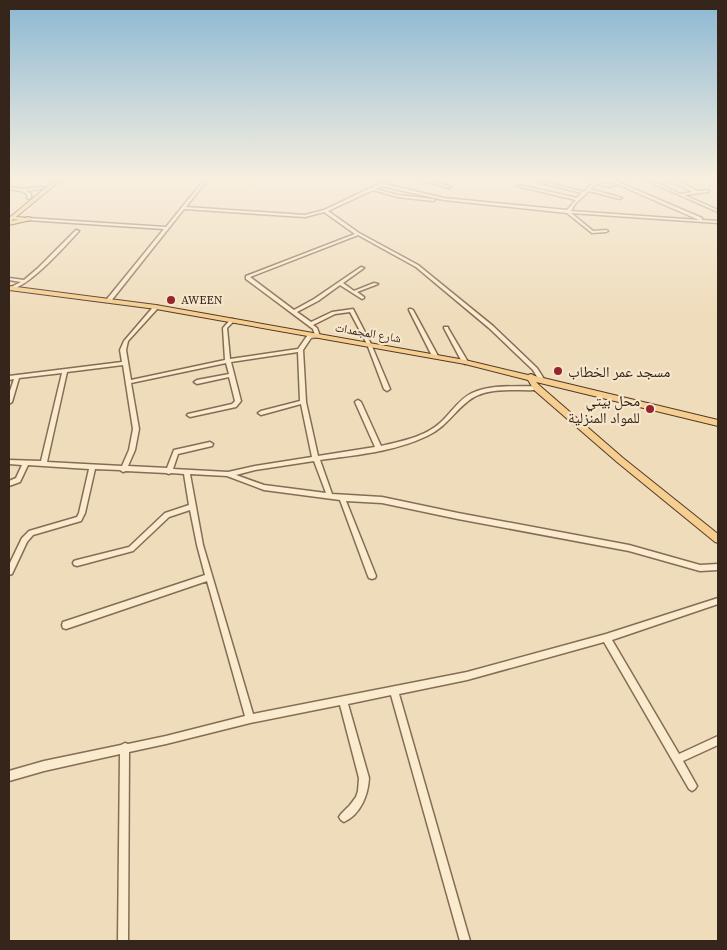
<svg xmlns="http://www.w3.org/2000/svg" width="727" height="950" font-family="'Source Serif 4','Noto Naskh Arabic',serif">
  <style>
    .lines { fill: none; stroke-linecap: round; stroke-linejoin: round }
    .minor-casing { stroke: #866c55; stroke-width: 3 }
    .major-casing { stroke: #533a2a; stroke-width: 2 }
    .minor { fill: #faeace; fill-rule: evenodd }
    .major { fill: #f5ce90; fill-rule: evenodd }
    .poi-dot { fill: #97232c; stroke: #f6e6cb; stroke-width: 2 }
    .labels { text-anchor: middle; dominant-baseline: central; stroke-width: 4.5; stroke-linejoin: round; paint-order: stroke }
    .far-poi-label { font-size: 12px; fill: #35251a; stroke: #f6e6cb; text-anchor: start }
    .far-street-label { font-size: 12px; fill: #35251a; stroke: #f6e6cb }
    .poi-label { font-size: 15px; fill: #35251a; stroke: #f6e6cb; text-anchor: start }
  </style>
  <rect width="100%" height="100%" fill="#efdcbb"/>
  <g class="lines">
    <defs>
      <path id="minor" d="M204,180H207L186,207L305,215L324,210L387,180H392L384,184L444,198L567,210L576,200L517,186L519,185L577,198L582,193L542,183L544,182L584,192L596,180H599L598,182L610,185L621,180H626L620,183L702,218V220L718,221V223L571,213L593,231L606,230L608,231L606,232L592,233L567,213L444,200L381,186L375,189L398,195L433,199L435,200L433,201L398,197L373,190L328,211L359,233L418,265L493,326L537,368L544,379L541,381L539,380L533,370L489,328L416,267L358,235L250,277L294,310L314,299L361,267L364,268L343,283L354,291L374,283L378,284L357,292L364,297V298L362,299L340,285L318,301L297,312L311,322L332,312L353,309L371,344L390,389L387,391L384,389L367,344L350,312L335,314L313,325L317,328L320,336L318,337L311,338L303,350L306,402L318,456L375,447L355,402L356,401L358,400L361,402L381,446C402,441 425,437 441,422C451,413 459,399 472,393C492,384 516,387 537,386L540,388L537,390C515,391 485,386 467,402C452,414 446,427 427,436C394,452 355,455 320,460L332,494L382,497L458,513L629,545L700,565L718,564V570L700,571L629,551L458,519L382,503L346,501L376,576L375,578L372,579L369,578L368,576L340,500L264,490L227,476L190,474L203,545L253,714L467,672L606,634L718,598V604L612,640L679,754L718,736V745L683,761L697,786L695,789L692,791L689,789L604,642L467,680L399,694L470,941H460L391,695L348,704L369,778C368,795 361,814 344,822L341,820L339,817L341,814L350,805L356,797L358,791L359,778L340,705L250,723L166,744L129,752L128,941H118L120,754L44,771L9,781V771L44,761L121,745L125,743L128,744L166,736L245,716L207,581L66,629L63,628L62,625L63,622L66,621L205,575L197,545L190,510L169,517L133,551L77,566L74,565L73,563L74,561L77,560L129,547L165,513L189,505L184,474L171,473L169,474L166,473L126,471L123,472L120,470L95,469L85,513L81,521L33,535L27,542L12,574L9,575V565L22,538L29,531L77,517L79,513L89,469L28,465L20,482L9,486V481L16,478L22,465L9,464V460L41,461L62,373L19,378L12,402L9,404V394L14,379L9,380V376L122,362L120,350L124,341L154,306H158V308L128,341L126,350L131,380L225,360L223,328L231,319H233L235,320L227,328L230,359L298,349L307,336L315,335L313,329L246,279V276L355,234L324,212L305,217L184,209L111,301H109L107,300V299L164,229L12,219L10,218L12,217L166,227ZM596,184L610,187L617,184L699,220L571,211L575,204L589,191L620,199L622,198L590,189ZM298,352L300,401L261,411L258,413L261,415L301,404L312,457L255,466L228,472L173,469L178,454L212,446L213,444L210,442L174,450L167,468L128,466L135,450L139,429L131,383L226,363L229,374L197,380L194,382L197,384L229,377L235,401L232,404L188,414L187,415L190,417L236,407L241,401L231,362ZM123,365L133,429L129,450L122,466L47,462L67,372ZM314,461L326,493L264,485L236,475L255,470Z
        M420,180H427L451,187L449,188Z
        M645,180H650L654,182L662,180H676L697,191L708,190V192L684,195L718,210V212ZM671,181L693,192L680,194L657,183Z
        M9,187L23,189L43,187L45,188L26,191L31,194V198L29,199L27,198V194L22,191L9,189Z
        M76,230L79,231C66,245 29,287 11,289V287L21,282L9,280V278L24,280L38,268Z
        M409,309H411L413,310L438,356L437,357H433L432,356L409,310Z
        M444,327H448V328L468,362L467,363L465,364L462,362L444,328Z"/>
      <path id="major" d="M55,180H61L11,221L29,217L31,218V220L9,225V218Z
        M9,286L156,305L465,360L528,375L531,374L535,376L718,420V426L536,382L540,386L623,458L718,534V543L715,542L617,462L534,390L528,380L465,364L156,309L9,290Z"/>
    </defs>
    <use href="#minor" class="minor-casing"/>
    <use href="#major" class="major-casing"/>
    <use href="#minor" class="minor"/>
    <use href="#major" class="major"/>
  </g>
  <linearGradient id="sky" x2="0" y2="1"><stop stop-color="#8bb8d3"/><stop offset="0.57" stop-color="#f8efe0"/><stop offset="1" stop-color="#f8efe0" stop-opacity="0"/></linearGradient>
  <rect width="727" height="314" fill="url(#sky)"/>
  <g class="poi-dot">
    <circle cx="171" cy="300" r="5"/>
    <circle cx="558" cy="371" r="5"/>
    <circle cx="650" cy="409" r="5"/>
  </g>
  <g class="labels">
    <g class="far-poi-label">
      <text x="181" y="300">AWEEN</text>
    </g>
    <g class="far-street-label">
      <text transform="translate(368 333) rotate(10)">شارع المجمدات</text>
    </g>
    <g class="poi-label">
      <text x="568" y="371">مسجد عمر الخطاب</text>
      <text x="640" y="400" text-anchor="end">محل بيتي<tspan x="640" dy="17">للمواد المنزلية</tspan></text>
    </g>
  </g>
  <rect width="727" height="950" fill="none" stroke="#35251a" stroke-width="20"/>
</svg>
